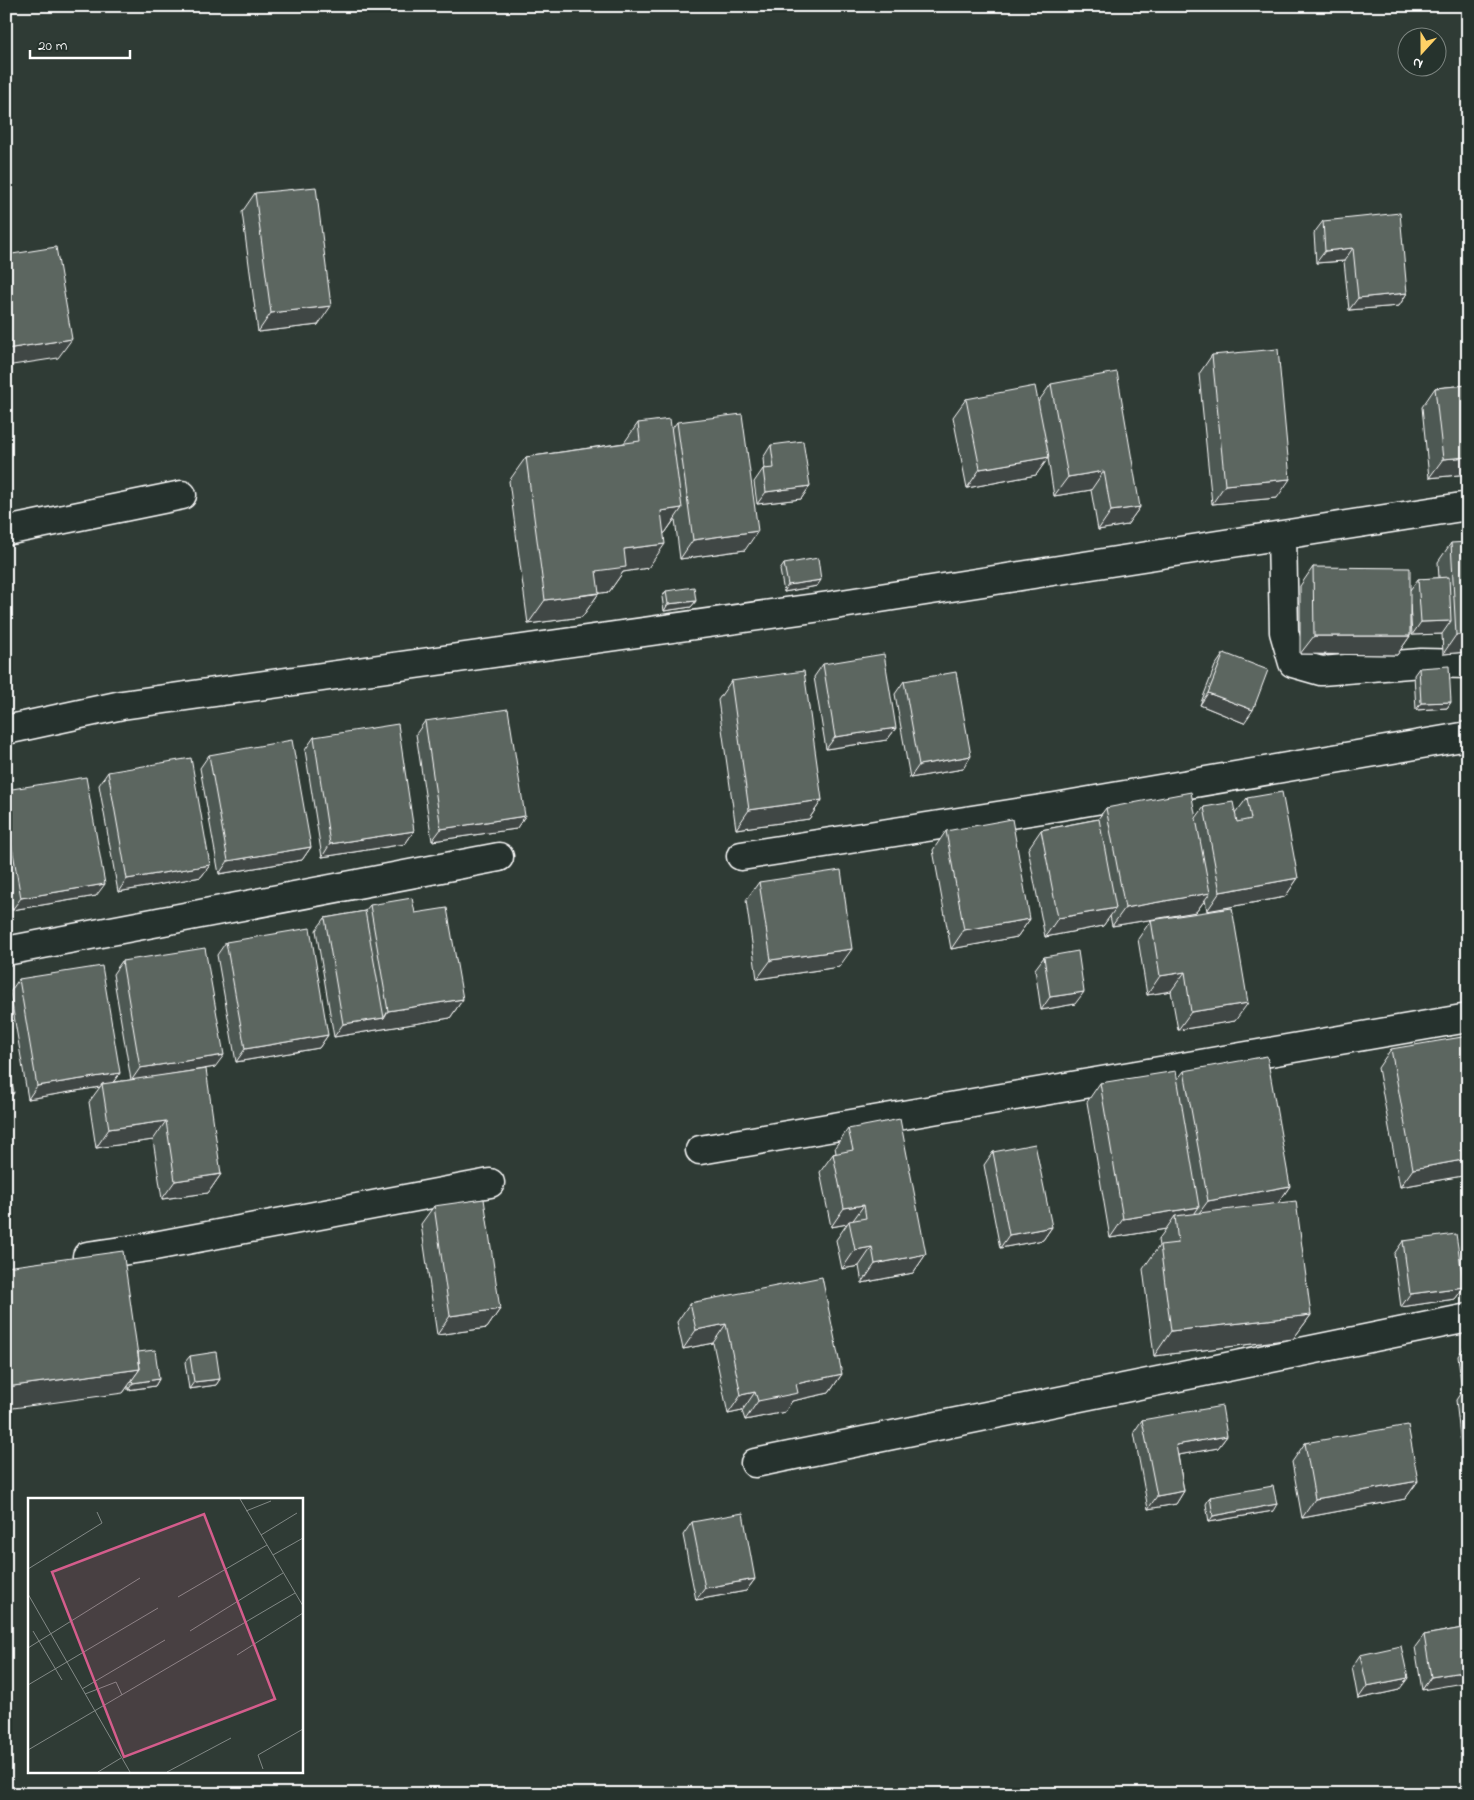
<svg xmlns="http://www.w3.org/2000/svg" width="1474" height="1800" font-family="'Indie Flower',sans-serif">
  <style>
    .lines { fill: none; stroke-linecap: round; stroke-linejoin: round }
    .minor-casing { stroke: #fff; stroke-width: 31 }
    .minor { stroke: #26332d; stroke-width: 28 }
    .wall { fill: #4e5853; stroke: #fff }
    .shaded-wall { fill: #404744; stroke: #fff }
    .building { fill: #5b6661; stroke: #fff }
    .inset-road { fill: none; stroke: #828986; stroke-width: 1 }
    .view { fill: #d45d8c; fill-opacity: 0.15; stroke: #d45d8c; stroke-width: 2.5 }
    .inset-edge { fill: none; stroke: #fff; stroke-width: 2.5 }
  </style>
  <rect width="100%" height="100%" fill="#2f3b35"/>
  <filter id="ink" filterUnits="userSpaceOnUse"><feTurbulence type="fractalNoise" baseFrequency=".02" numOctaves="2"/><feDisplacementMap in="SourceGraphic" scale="10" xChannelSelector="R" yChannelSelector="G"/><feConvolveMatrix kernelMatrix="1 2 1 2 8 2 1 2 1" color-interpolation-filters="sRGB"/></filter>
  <g filter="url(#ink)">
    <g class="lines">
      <defs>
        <path id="minor" d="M6,531L182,495
          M1282,535L1284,632L1293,663L1321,671L1421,663L1468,664
          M6,730L122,705L829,606L1468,506
          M741,856L1055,807L1468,736
          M6,951L499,857
          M700,1150L1468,1018
          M87,1256L149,1247L490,1183
          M755,1463L1468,1318"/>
      </defs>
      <use href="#minor" class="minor-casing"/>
      <use href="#minor" class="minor"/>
    </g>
    <path class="wall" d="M255,193L318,325L258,332L242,212Z
      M1323,221L1407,293L1399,306L1349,310L1344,261L1316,263L1314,233Z
      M1212,355L1277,498L1212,504L1199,374Z
      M1051,384L1140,507L1127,525L1098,530L1091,490L1054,496L1048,458L1036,475L967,488L953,417L966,399L1038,402Z
      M1468,385V474L1429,478L1422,407L1435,388Z
      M677,422L745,550L680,559L675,519L665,533H664L648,568L623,572L609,592L599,593L582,617L528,624L509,481L526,457L624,443L638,423L671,430Z
      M771,445L810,486L801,499L757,504L754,482L763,469H764L763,458Z
      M1451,543L1468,652L1443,654L1442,634L1412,635L1410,604V636L1397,655L1300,654V586L1313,567L1410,590L1418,579L1439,578L1438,562Z
      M784,564L817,586L784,592L780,570Z
      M666,591L696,601L691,607L664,611L662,597Z
      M1224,653L1244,723L1200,705L1215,666Z
      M823,664L896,728L887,740L826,749L814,677Z
      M1419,668L1451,702L1447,708L1416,710L1414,675Z
      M731,681L822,800L809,819L736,829L718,700Z
      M904,681L963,769L910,778L895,694Z
      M425,721L525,816L516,829L432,841L416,734Z
      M314,737L414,831L405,844L322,857L305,750Z
      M209,755L311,847L302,860L219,874L200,768Z
      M108,772L210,865L201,877L118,892L99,785Z
      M6,790L96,896L12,910L6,877Z
      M1247,798L1298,878L1285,897L1207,911L1205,900L1196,912L1112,926L1110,916L1103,926L1045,937L1028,849L1041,830L1098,819L1106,808L1196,818L1204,807L1235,814Z
      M946,831L1030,919L1017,937L951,949L933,850Z
      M759,882L839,967L757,979L746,900Z
      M370,905L463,999L450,1018L334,1037L316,930L325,918L365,911Z
      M1151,920L1235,1021L1178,1030L1171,991L1147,995L1138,939Z
      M226,942L328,1035L319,1048L236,1062L217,955Z
      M1044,957L1075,1004L1041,1010L1035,969Z
      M122,961L215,1067L192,1071L221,1174L208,1193L162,1199L153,1140L96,1148L89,1102L100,1087L28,1099L10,992L19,979L120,1073L113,1082L131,1080L113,974Z
      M1391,1049L1468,1175L1400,1187L1378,1068Z
      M1184,1071L1290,1186L1278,1203L1311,1315L1293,1339L1154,1356L1143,1269L1159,1246L1158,1240L1166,1229L1110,1238L1087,1102L1100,1083L1177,1080Z
      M848,1129L926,1254L913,1273L862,1283L859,1266L842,1269L836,1240L847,1224L831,1227L820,1172L833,1154L836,1153L835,1147Z
      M993,1152L1052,1227L1043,1240L1000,1248L984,1165Z
      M434,1206L500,1309L487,1328L437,1335L421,1224Z
      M1403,1241L1464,1287L1455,1299L1401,1307L1394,1254Z
      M1468,1286V1308L1466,1309L1464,1291Z
      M690,1303L842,1374L829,1393L792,1401L785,1412L745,1420L742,1411L728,1414L713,1343L683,1349L677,1322Z
      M1467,1343H1468V1490H1466L1456,1400L1462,1391L1458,1356Z
      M138,1352L159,1379L155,1386L128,1390V1386L123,1393Z
      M190,1356L220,1379L216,1385L189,1389L185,1362Z
      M1142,1420L1227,1436L1218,1448L1178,1455L1184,1491L1176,1504L1148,1509L1134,1432Z
      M1305,1443L1418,1481L1405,1499L1302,1518L1292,1462Z
      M1210,1497L1273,1511L1209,1522L1206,1504Z
      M692,1522L755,1579L746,1591L696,1600L683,1535Z
      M1468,1627L1422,1690L1415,1647L1424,1635Z
      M1360,1655L1399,1690L1358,1699L1352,1667Z"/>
    <path class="shaded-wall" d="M1353,248L1344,261L1316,263L1325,251Z
      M1407,293L1399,306L1349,310L1358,298Z
      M331,306L318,325L258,332L271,313Z
      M72,339L58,358L6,366V349Z
      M1049,457L1036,475L967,488L980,469Z
      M1468,457V474L1429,478L1443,459Z
      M1104,471L1091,490L1054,496L1068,477Z
      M1290,479L1277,498L1212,504L1225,485Z
      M810,486L801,499L757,504L766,492Z
      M1140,507L1127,525L1098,530L1111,511Z
      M682,508L665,533L644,536L661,511Z
      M758,531L745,550L680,559L693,540Z
      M665,544L648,568L623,572L609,592L579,596L596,571L624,549Z
      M821,580L817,586L784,592L788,585Z
      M599,593L582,617L528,624L545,600Z
      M696,601L691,607L664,611L668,604Z
      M1451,621L1442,634L1412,635L1421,622Z
      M1468,634V652L1443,654L1456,635Z
      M1314,636H1410L1397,655L1300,654Z
      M1208,693L1253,710L1244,723L1200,705Z
      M1451,702L1447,708L1416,710L1421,703Z
      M896,728L887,740L826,749L835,737Z
      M971,756L963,769L910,778L919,765Z
      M822,800L809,819L736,829L749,810Z
      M525,816L516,829L432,841L441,829Z
      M414,831L405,844L322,857L330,844Z
      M311,847L302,860L219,874L228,861Z
      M210,865L201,877L118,892L127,879Z
      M1298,878L1285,897L1207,911L1220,892Z
      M105,884L96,896L12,910L21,898Z
      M1210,893L1196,912L1112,926L1125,908Z
      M1116,908L1103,926L1045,937L1058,918Z
      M1030,919L1017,937L951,949L964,930Z
      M852,949L839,967L757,979L771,960Z
      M1185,972L1171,991L1147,995L1160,976Z
      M1084,992L1075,1004L1041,1010L1050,997Z
      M463,999L450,1018L334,1037L343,1024L384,1018L388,1011Z
      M1248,1003L1235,1021L1178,1030L1191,1012Z
      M328,1035L319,1048L236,1062L245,1049Z
      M224,1055L215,1067L131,1081L140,1068Z
      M120,1073L111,1085L102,1084L100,1087L28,1099L37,1086Z
      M14,1093L6,1103V1094Z
      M166,1121L153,1140L96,1148L109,1129Z
      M1468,1159V1175L1400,1187L1413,1169Z
      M221,1174L208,1193L162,1199L175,1181Z
      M1290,1186L1277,1205L1194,1220L1208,1201Z
      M864,1205L851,1223L849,1221L847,1224L831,1227L844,1208Z
      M1199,1207L1186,1226L1175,1216L1166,1229L1110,1238L1123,1219Z
      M1052,1227L1043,1240L1000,1248L1009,1235Z
      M872,1247L859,1266L842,1269L855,1250Z
      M926,1254L913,1273L862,1283L875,1264Z
      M1464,1287L1455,1299L1401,1307L1410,1294Z
      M500,1309L487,1328L437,1335L450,1316Z
      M1311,1315L1293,1339L1154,1356L1171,1331Z
      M726,1324L713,1343L683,1349L696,1330Z
      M140,1369L123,1393L6,1409V1387Z
      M842,1374L829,1393L792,1401L785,1412L745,1420L758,1401L796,1384Z
      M159,1379L155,1386L128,1390L133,1383Z
      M220,1379L216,1385L189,1389L194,1382Z
      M755,1392L742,1411L728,1414L741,1395Z
      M1227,1436L1218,1448L1167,1457L1176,1445Z
      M1418,1481L1405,1499L1302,1518L1315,1499Z
      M1184,1491L1176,1504L1148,1509L1157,1496Z
      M1277,1504L1273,1511L1209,1522L1213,1516Z
      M755,1579L746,1591L696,1600L705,1588Z
      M1468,1671V1682L1422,1690L1431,1677Z
      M1408,1678L1399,1690L1358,1699L1367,1686Z"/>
    <path class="building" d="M316,187L331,306L271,313L255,193Z
      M1400,213L1407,293L1358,298L1353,248L1325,251L1323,221Z
      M56,247L72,339L6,349V255Z
      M1278,349L1290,479L1225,485L1212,355Z
      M1117,372L1140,507L1111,511L1104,471L1068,477L1051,384Z
      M1468,385V457L1443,459L1435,388Z
      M1035,386L1049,457L980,469L966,399Z
      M742,414L758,531L693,540L677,422Z
      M670,419L682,508L661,511L665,544L624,549L626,567L596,571L599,593L545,600L526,457L640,441L638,423Z
      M803,441L810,486L766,492L763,469L774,468L771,445Z
      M1468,542V634L1456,635L1451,543Z
      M818,558L821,580L788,585L784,564Z
      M1313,567L1410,568V636H1314Z
      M1449,577L1451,621L1421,622L1418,579Z
      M694,587L696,601L668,604L666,591Z
      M1224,653L1268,670L1253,710L1208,693Z
      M884,654L896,728L835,737L823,664Z
      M1449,666L1451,702L1421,703L1419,668Z
      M804,671L822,800L749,810L731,681Z
      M956,672L971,756L919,765L904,681Z
      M508,709L525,816L441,829L425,721Z
      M398,724L414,831L330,844L314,737Z
      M292,740L311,847L228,861L209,755Z
      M191,758L210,865L127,879L108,772Z
      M86,777L105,884L21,898L6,813V790Z
      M1191,792L1210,893L1125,908L1106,808Z
      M1282,792L1298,878L1220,892L1204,807L1233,802L1237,822L1251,819L1247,798Z
      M1012,819L1030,919L964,930L946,831Z
      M1099,819L1116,908L1058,918L1041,830Z
      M841,870L852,949L771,960L759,882Z
      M412,898L415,913L447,908L463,999L388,1011L370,905Z
      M1232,908L1248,1003L1191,1012L1185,972L1160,976L1151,920Z
      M365,911L384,1018L343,1024L325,918Z
      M310,928L328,1035L245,1049L226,942Z
      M205,948L224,1055L140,1068L122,961Z
      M1078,951L1084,992L1050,997L1044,957Z
      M102,966L120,1073L37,1086L19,979Z
      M1468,1036V1159L1413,1169L1391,1049Z
      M6,1050L14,1093L6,1094Z
      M1267,1056L1290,1186L1208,1201L1184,1071Z
      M206,1069L221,1174L175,1181L166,1121L109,1129L102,1084Z
      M1176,1071L1199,1207L1123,1219L1100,1083Z
      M900,1119L926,1254L875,1264L872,1247L855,1250L849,1221L866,1218L864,1205L844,1208L833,1154L853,1150L848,1129Z
      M1035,1144L1052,1227L1009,1235L993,1152Z
      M484,1199L500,1309L450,1316L434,1206Z
      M1296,1201L1311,1315L1171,1331L1160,1245L1178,1243L1175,1216Z
      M1456,1234L1464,1287L1410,1294L1403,1241Z
      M123,1251L140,1369L6,1387V1267Z
      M822,1277L842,1374L796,1384L798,1393L758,1401L755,1392L741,1395L726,1324L696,1330L690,1303Z
      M155,1350L159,1379L133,1383L132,1380L140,1369L138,1352Z
      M216,1352L220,1379L194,1382L190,1356Z
      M1222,1406L1227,1436L1176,1445L1184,1491L1157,1496L1142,1420Z
      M1408,1425L1418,1481L1315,1499L1305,1443Z
      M1273,1486L1277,1504L1213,1516L1210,1497Z
      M743,1513L755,1579L705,1588L692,1522Z
      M1468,1627V1671L1431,1677L1424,1635Z
      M1401,1646L1408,1678L1367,1686L1360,1655Z"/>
  </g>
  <g transform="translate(28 1498)">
    <rect width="275" height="275" fill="#2f3b35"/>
    <path class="inset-road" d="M212,1L275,108M218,13L243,3M233,37L269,15M245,57L275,40M0,71L74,25L69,14M0,96L102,274M150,99L239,47M5,133L34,182M162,133L255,75M0,150L112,80M209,157L275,115M0,187L130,110M54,191L137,142M57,196L88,184L94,197M0,252L267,95M235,271L230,257L275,231M70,274L93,260M139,274L203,240"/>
    <path class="view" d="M176,16L247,201L96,259L24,74Z"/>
    <rect width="275" height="275" class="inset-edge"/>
  </g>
  <rect width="1474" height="1800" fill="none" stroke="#26332d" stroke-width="25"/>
  <rect x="12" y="12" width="1449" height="1775" fill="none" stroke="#fff" stroke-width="2" filter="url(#ink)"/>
  <g transform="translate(1422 52) rotate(201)"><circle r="24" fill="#26332d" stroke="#7d8581"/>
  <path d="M0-4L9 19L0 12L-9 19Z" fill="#ffd166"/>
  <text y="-8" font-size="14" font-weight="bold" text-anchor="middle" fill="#ffffff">N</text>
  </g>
  <path d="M30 50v8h100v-8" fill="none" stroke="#ffffff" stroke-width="2.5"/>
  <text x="38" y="50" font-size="15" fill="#ffffff" stroke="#26332d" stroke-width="4" paint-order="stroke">20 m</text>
</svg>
